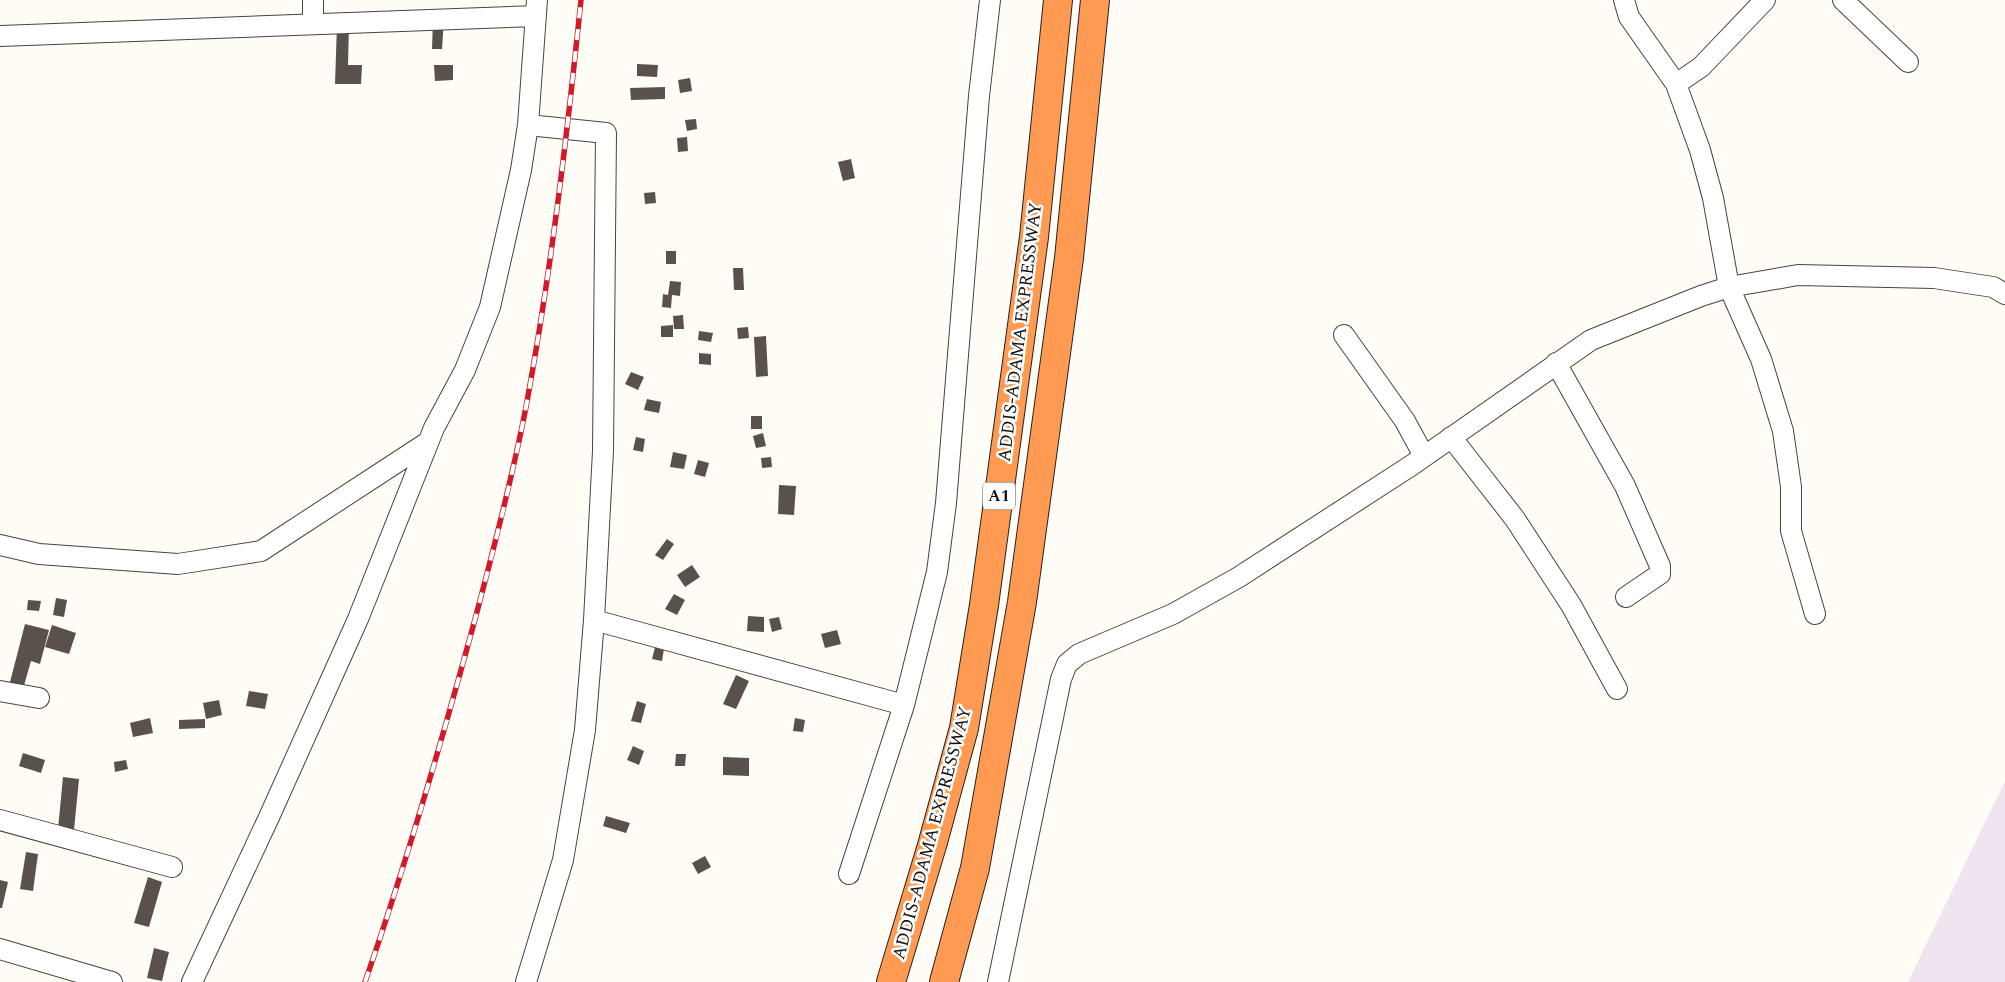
<svg xmlns="http://www.w3.org/2000/svg" width="2005" height="982" font-family="Spectral,serif">
  <style>
    .industrial { fill: #eee5f0 }
    .building { fill: #5b514c }
    .lines { fill: none; stroke-linecap: round; stroke-linejoin: round }
    .street-casing { stroke: #444; stroke-width: 22 }
    .highway-casing { stroke: #222; stroke-width: 30 }
    .street { stroke: #fff; stroke-width: 20 }
    .highway { stroke: #ff9a53; stroke-width: 28 }
    .rail-casing { stroke: #d11929; stroke-width: 5.5 }
    .rail { stroke: #fff; stroke-width: 4; stroke-dasharray: 11; stroke-linecap: butt }
    .labels { text-anchor: middle; dominant-baseline: central; stroke-width: 5; stroke-linejoin: round; paint-order: stroke }
    .shield { fill: #fff; stroke: #585858; stroke-width: 1 }
    .shield-label { font-size: 16px; font-weight: bold; fill: #111 }
    .street-label { font-size: 18px; fill: #111; stroke: #fff }
  </style>
  <rect width="100%" height="100%" fill="#fffdf5"/>
  <path class="industrial" d="M2005,781V982H1908Z"/>
  <path class="building" d="M433,19H444L442,49H432Z
    M337,24H349L348,65H362L361,84H335Z
    M637,64L658,65L657,77L637,76Z
    M434,65H453V80L435,81Z
    M690,78L692,91L680,93L678,80Z
    M665,87V99L631,100L630,88Z
    M696,119L697,129L687,131L685,120Z
    M687,137L688,151L678,152L677,138Z
    M851,159L855,178L843,181L838,162Z
    M655,192L656,203L645,204L644,193Z
    M666,251H676V264H666Z
    M733,268H743L744,290H734Z
    M670,281L681,282L680,296L672,295L671,308L662,307L663,294L668,295Z
    M683,315L684,329H674L673,316Z
    M673,325V337H661V326Z
    M748,327L749,338L738,339L737,328Z
    M699,331L713,333L711,342L698,340Z
    M766,336L768,376L756,377L754,337Z
    M699,353L711,354V365L699,364Z
    M631,372L644,377L638,390L625,384Z
    M647,399L661,402L659,413L644,410Z
    M751,416H762V429H751Z
    M763,433L766,446L756,448L753,436Z
    M636,437L645,439L643,452L633,450Z
    M673,452L687,455L684,469L670,467Z
    M771,457L772,467L762,468L761,458Z
    M698,460L709,463L705,477L694,474Z
    M779,485L796,486L794,515L778,514Z
    M667,539L674,544L663,560L655,555Z
    M692,565L700,577L685,587L677,575Z
    M674,594L685,600L677,615L665,609Z
    M56,598L67,600L64,617L53,615Z
    M28,600L41,601L39,611L27,610Z
    M748,616L764,617V632L747,631Z
    M779,617L782,629L772,632L769,619Z
    M25,624L49,630L40,664L31,661L23,689L9,686Z
    M52,625L76,633L69,654L45,647Z
    M837,630L841,644L825,648L821,634Z
    M655,647L664,649L662,661L652,659Z
    M736,675L749,681L736,709L723,704Z
    M249,691L268,694L265,709L246,706Z
    M219,700L222,715L206,719L203,703Z
    M637,701L646,704L641,723L631,721Z
    M150,718L153,733L133,737L130,723Z
    M795,718L805,720L803,732L793,731Z
    M205,719V728L179,729V720Z
    M633,746L644,751L639,765L627,760Z
    M23,753L45,760L41,773L19,766Z
    M676,754H686L685,766H675Z
    M723,757L749,758V776L723,775Z
    M126,760L128,769L115,772L114,762Z
    M63,777L79,779L74,830L58,829Z
    M606,816L630,823L626,833L603,826Z
    M26,852L38,854L33,891L20,889Z
    M705,856L711,867L698,874L692,863Z
    M148,877L162,882L149,927L134,923Z
    M0,880L8,882L2,908H0Z
    M154,948L169,952L162,981L147,978Z"/>
  <g class="lines">
    <defs>
      <path id="street" d="M313,0V24
        M1624,0L1629,17L1676,84L1700,150L1713,198L1729,287L1761,359L1783,431L1791,487V531L1815,614
        M1843,0L1908,62
        M0,36L536,16
        M1676,84L1701,67L1765,0
        M1344,335L1405,421L1424,456
        M1556,363L1625,486L1660,566V574L1626,597
        M1451,437L1515,519L1571,605L1617,689
        M0,545L39,554L178,564L261,551L428,442
        M594,620L904,705
        M0,691L39,698
        M0,820L172,867
        M849,874L904,705L937,572L946,503L979,96L990,0
        M0,949L112,982
        M192,982L270,815L358,619L434,428L465,370L490,307L521,170L528,125L537,0
        M526,982L563,860L585,730L594,620L603,451L606,133L528,125
        M998,982L1061,679L1067,664L1079,654L1173,614L1239,577L1412,465L1591,340L1701,296L1729,287L1798,275L1934,278L1993,287L2005,294"/>
      <path id="highway" d="M891,982L933,842L964,728L984,605L1034,237L1058,0
        M944,982L975,868L1022,602L1069,258L1095,0"/>
    </defs>
    <use href="#street" class="street-casing"/>
    <use href="#highway" class="highway-casing"/>
    <use href="#street" class="street"/>
    <use href="#highway" class="highway"/>
    <defs>
      <path id="rail" d="M365,982C406,864 441,744 474,623C493,552 512,479 526,407C551,272 567,136 581,0"/>
    </defs>
    <use href="#rail" class="rail-casing"/>
    <use href="#rail" class="rail"/>
  </g>
  <g class="labels">
    <rect class="shield" x="983" y="482.5" width="32" height="27" rx="4"/>
    <g class="shield-label">
      <text x="999" y="496">A1</text>
    </g>
    <g class="street-label">
      <text transform="translate(1020 332) rotate(-83)">ADDIS-ADAMA EXPRESSWAY</text>
      <text transform="translate(932 833) rotate(-75)">ADDIS-ADAMA EXPRESSWAY</text>
    </g>
  </g>
</svg>
